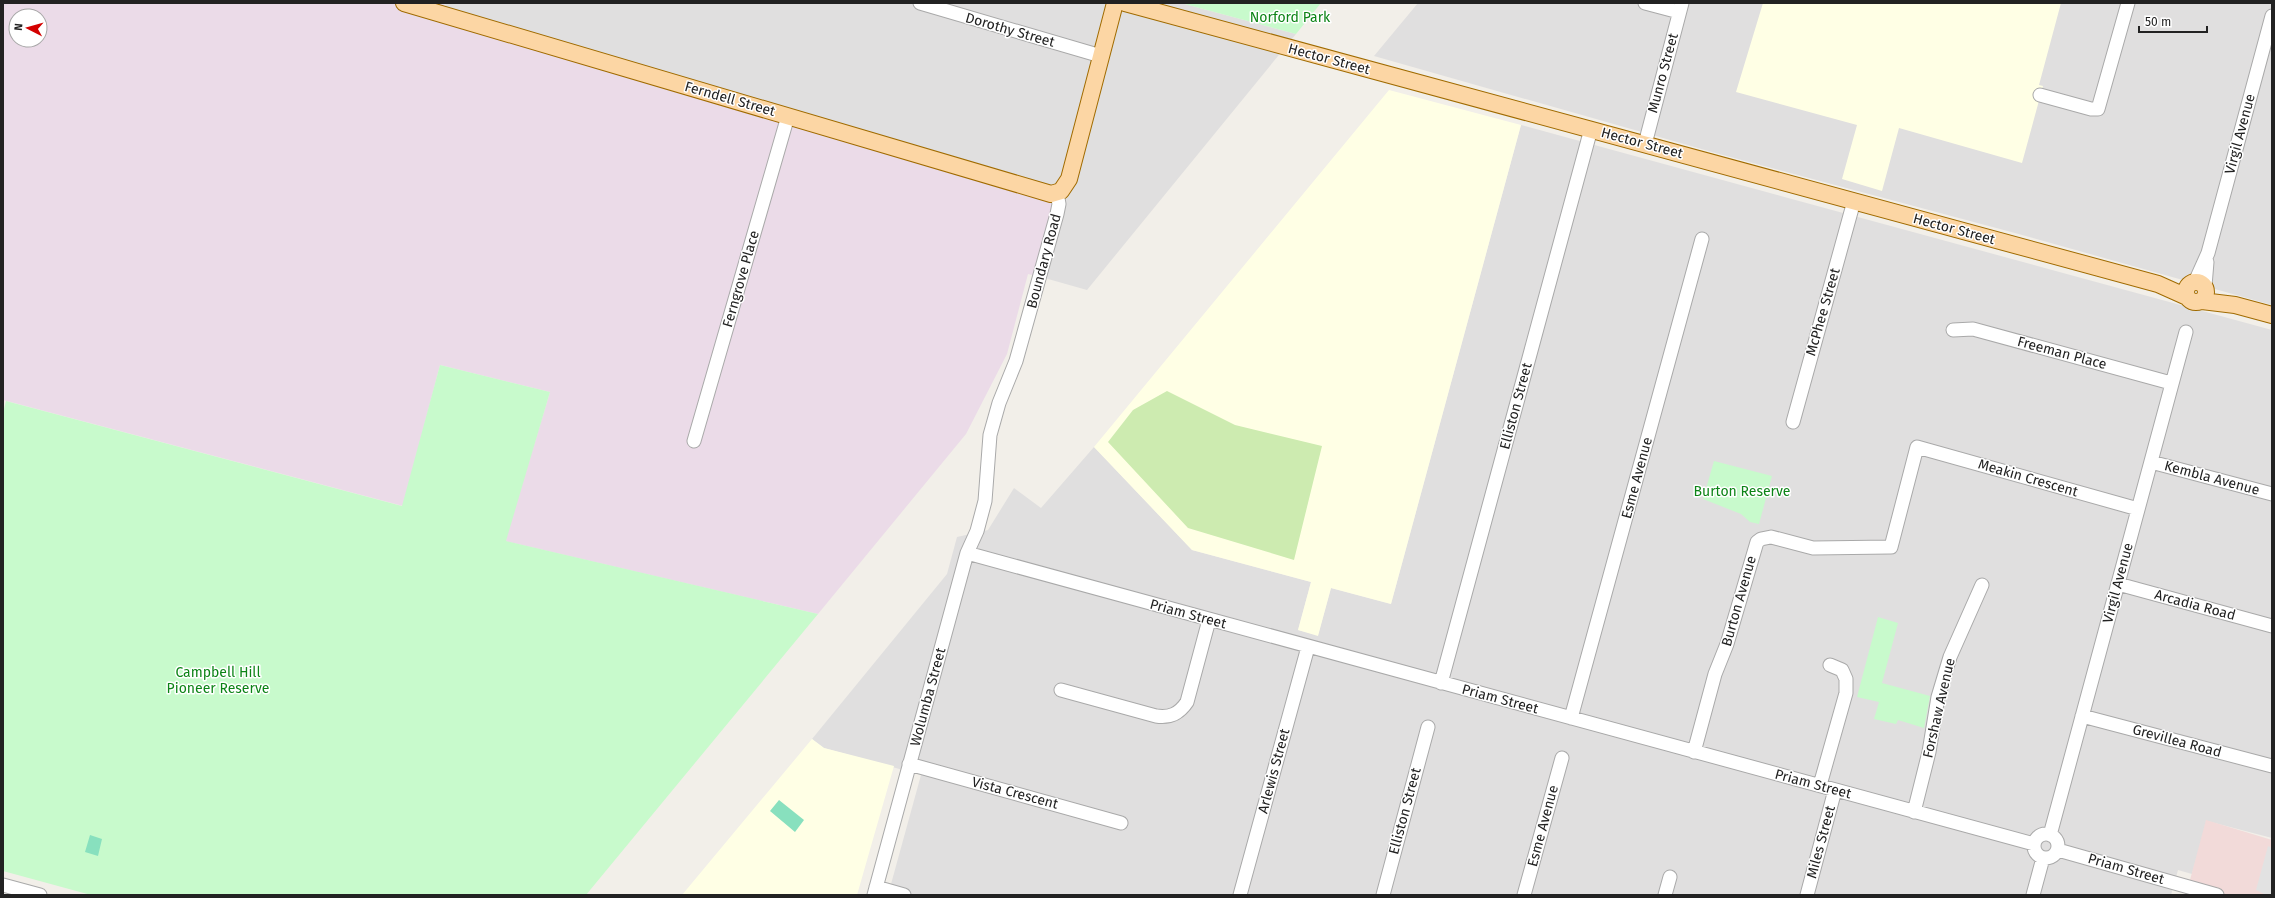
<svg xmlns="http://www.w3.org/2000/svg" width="2275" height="898" font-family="'Fira Sans',sans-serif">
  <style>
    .residential { fill: #e0dfdf }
    .commercial { fill: #f2dad9 }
    .industrial { fill: #ebdbe8; fill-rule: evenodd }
    .education { fill: #ffffe5 }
    .grass { fill: #cdebb0 }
    .park { fill: #c8facc }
    .pitch { fill: #88e0be }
    .parking { fill: #e2e2e2 }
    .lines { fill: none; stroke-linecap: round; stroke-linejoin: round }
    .minor-casing { stroke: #a9a9a9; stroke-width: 15 }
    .major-casing { stroke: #a06b00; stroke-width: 18 }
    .minor { stroke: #fff; stroke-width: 13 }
    .major { stroke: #fcd6a4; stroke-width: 16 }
    .labels { text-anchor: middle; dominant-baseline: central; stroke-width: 3; stroke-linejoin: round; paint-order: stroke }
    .park-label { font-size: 14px; fill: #0c8416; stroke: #fff }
    .street-label { font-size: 14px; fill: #222; stroke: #fff }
  </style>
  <rect width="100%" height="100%" fill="#f2efe9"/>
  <path class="residential" d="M446,3H1181L1296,34L1087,290L1041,277L442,15Z
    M1418,3H2272V305L2015,233L1712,152L1374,56Z
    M1521,125L2272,330V838L2207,821L2192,874L2178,870L2171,895H888L921,775L824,748L812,739L947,574L957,537L988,530L1014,488L1041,508L1094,447L1192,550L1311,582L1298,630L1318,635L1331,588L1391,604Z"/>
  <path class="commercial" d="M2206,820L2272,840V895H2186Z"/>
  <path class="industrial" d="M3,3H445L442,14L1057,193L1041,277L1028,274L1007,354L966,434L818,614L505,541L550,392L440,365L403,506L3,400ZM16,16H40V40H16Z"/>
  <path class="education" d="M1763,3H2061L2039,85L2043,86L2022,163L1899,128L1882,191L1842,179L1857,125L1736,92Z
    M1389,90L1521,125L1391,604L1331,588L1318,636L1298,630L1311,582L1192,550L1094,447Z
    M812,739L824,748L894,766L857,895H682Z"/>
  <path class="grass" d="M1167,391L1235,425L1322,446L1294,560L1188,528L1108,442L1133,410Z"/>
  <path class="park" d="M1181,3H1321L1296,34Z
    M440,365L550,392L506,541L818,614L586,895H91L3,871V413L6,401L402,506Z
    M1714,461L1772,476L1759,524L1750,522L1741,514L1703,499Z
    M1878,617L1898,623L1882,683L1930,696L1924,728L1898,720L1896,724L1874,719L1879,702L1857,697Z"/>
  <path class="pitch" d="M779,800L804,820L795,832L770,811Z
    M90,835L102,839L98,856L85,852Z"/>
  <path class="parking" d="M2268,846L2272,848V895H2266L2256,890Z"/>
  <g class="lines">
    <defs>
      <path id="minor" d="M920,3L1101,56
        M1645,3L1679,12
        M2040,95L2091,109H2098L2128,3
        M1645,144L1682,3
        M2195,282L2208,253L2272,16
        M2205,286L2207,262
        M1953,330L1973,329L2171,383
        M1793,422L1854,201
        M694,441L788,116
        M2151,462L2272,494
        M967,553L2034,844
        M2118,584L2272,626
        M1441,683L1591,129
        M1061,690L1156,716C1170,718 1179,714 1187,702L1209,620
        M2082,716L2272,766
        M1571,718L1702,239
        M1694,752L1715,674L1727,644L1757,542L1761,539L1771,537L1813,548L1891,547L1917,447L2138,509
        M909,764L1121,823
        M1820,785L1846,693V679L1842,670L1830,665
        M1914,812L1929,752L1938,697L1950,657L1982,585
        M2034 846a12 12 0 1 1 24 0a12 12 0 1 1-24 0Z
        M2050,835L2186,332
        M2058,850L2217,895
        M3,885L40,895
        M876,887L904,895
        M874,895L967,553L977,531L985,501L990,435L999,403L1016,361L1057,214L1059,204L1057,193
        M1240,895L1308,647
        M1383,895L1428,727
        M1524,895L1562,758
        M1665,895L1670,877
        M1807,895L1835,790
        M2033,895L2043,858"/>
      <path id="major" d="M404,3L1051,194L1061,191L1069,179L1115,3
        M1125,3L2158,284L2187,297
        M2186 292a10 10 0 1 1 20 0a10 10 0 1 1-20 0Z
        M2202,301L2235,305L2272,315"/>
    </defs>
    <use href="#minor" class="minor-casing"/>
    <use href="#major" class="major-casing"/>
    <use href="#minor" class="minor"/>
    <use href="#major" class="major"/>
  </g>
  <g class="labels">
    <g class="park-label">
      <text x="1290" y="17">Norford Park</text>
      <text x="1742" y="491">Burton Reserve</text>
      <text x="218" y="672">Campbell Hill<tspan x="218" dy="16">Pioneer Reserve</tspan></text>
    </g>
    <g class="street-label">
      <text transform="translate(1010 30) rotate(16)">Dorothy Street</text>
      <text transform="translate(1329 59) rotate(15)">Hector Street</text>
      <text transform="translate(1663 73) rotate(-75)">Munro Street</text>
      <text transform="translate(730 99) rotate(16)">Ferndell Street</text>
      <text transform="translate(2240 134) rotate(-75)">Virgil Avenue</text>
      <text transform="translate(1642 143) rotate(15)">Hector Street</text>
      <text transform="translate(1954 229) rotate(15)">Hector Street</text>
      <text transform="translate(1044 261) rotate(-75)">Boundary Road</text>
      <text transform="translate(741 279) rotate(-74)">Ferngrove Place</text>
      <text transform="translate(1823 312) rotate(-74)">McPhee Street</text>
      <text transform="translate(2062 353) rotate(15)">Freeman Place</text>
      <text transform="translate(1516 406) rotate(-75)">Elliston Street</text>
      <text transform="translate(1637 478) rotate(-75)">Esme Avenue</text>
      <text transform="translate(2028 478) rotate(16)">Meakin Crescent</text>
      <text transform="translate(2212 478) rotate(15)">Kembla Avenue</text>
      <text transform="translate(2118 583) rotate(-75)">Virgil Avenue</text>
      <text transform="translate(1739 601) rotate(-74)">Burton Avenue</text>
      <text transform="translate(2195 605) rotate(15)">Arcadia Road</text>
      <text transform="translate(1188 614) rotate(15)">Priam Street</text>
      <text transform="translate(928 697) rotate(-75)">Wolumba Street</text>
      <text transform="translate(1500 699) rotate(15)">Priam Street</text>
      <text transform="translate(1939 708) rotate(-77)">Forshaw Avenue</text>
      <text transform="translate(2177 741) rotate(15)">Grevillea Road</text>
      <text transform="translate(1274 771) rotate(-75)">Arlewis Street</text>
      <text transform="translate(1813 784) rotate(15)">Priam Street</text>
      <text transform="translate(1015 793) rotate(15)">Vista Crescent</text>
      <text transform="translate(1405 811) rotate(-75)">Elliston Street</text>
      <text transform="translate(1543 826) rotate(-75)">Esme Avenue</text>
      <text transform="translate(1821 842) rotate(-75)">Miles Street</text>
      <text transform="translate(2126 869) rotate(16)">Priam Street</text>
    </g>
  </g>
  <rect width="2275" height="898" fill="none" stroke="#222222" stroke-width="8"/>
  <g transform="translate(28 28) rotate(276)"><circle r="19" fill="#ffffff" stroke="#a7a7a7"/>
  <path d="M0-3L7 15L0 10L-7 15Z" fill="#d40000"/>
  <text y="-6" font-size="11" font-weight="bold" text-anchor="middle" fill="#222222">N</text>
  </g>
  <path d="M2139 26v6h68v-6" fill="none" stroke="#222222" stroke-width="2"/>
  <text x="2145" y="26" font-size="12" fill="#222222" stroke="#ffffff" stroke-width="3" paint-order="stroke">50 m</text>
</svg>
